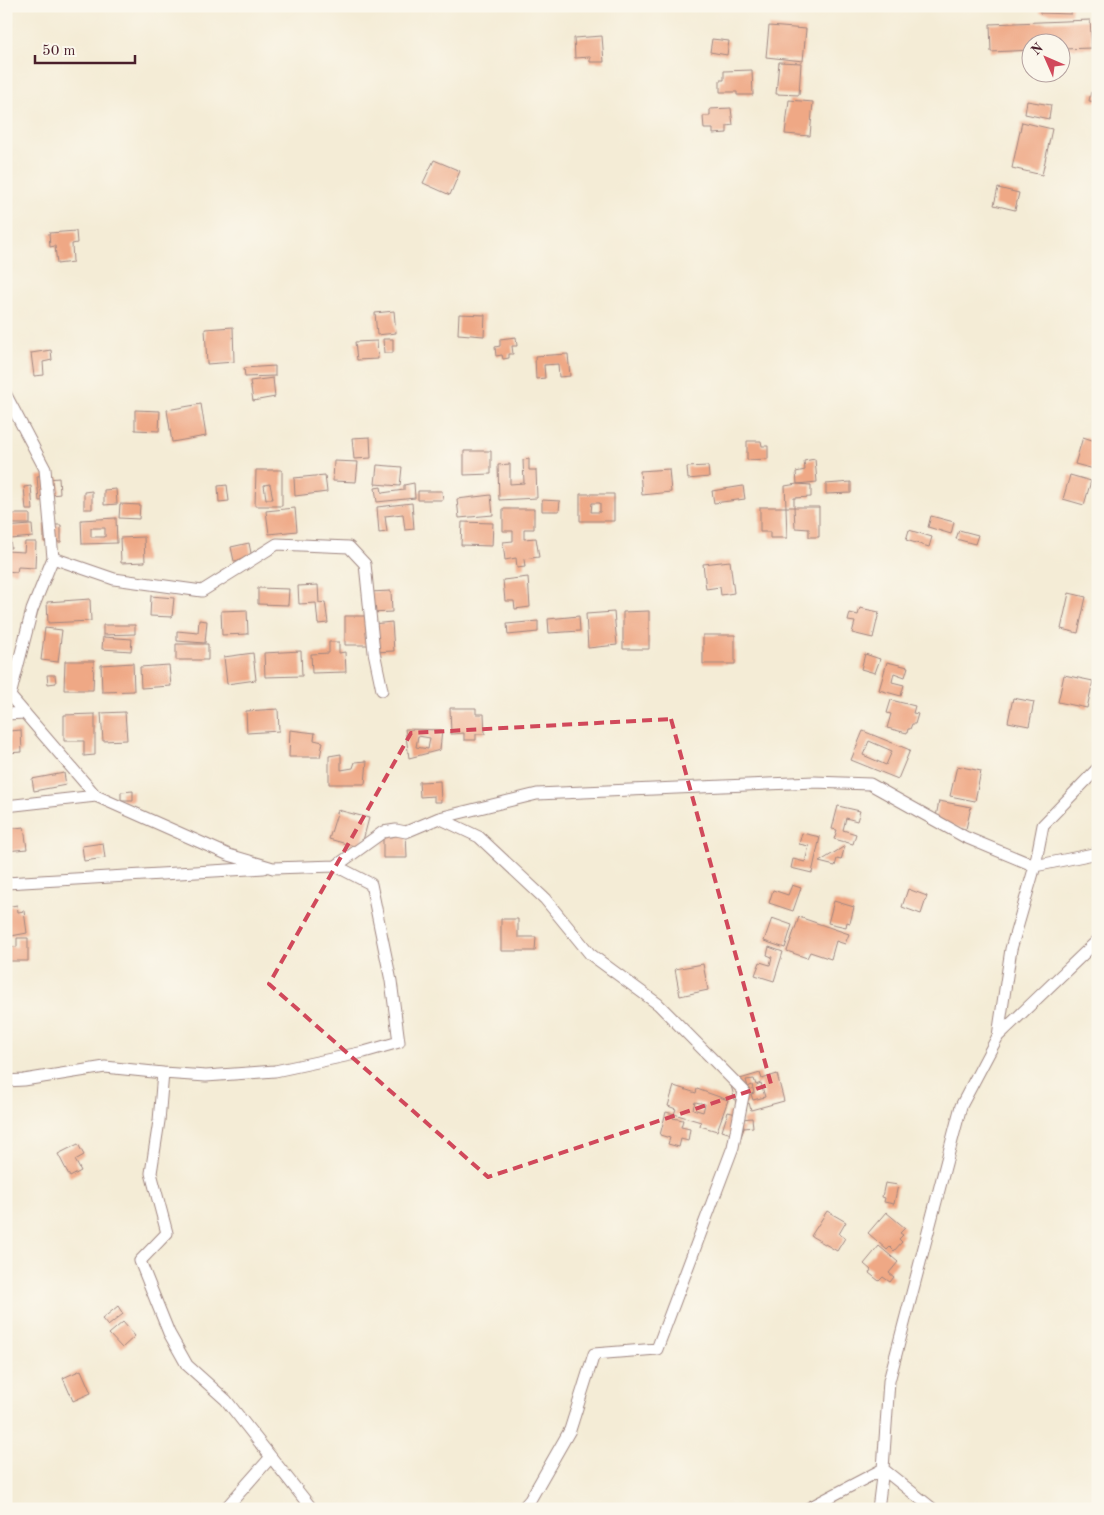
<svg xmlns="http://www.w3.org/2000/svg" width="1104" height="1515" font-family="'Old Standard TT',serif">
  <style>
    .building { fill: #efa885; fill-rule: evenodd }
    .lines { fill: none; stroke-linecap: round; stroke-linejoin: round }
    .street-casing { stroke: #9f8680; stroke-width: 13 }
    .street { stroke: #fff; stroke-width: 11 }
    .marked { fill: none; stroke: #d1495b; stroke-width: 4; stroke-dasharray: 10 6; stroke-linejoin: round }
  </style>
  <rect width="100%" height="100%" fill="#fbf7ec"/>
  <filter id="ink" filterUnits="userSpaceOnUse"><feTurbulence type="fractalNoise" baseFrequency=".02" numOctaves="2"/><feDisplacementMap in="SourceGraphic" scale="10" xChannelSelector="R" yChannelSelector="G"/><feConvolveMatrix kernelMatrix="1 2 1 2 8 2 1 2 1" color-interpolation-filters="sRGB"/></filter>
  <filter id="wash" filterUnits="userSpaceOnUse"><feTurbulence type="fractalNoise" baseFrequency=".0096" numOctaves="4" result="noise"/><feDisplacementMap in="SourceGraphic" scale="20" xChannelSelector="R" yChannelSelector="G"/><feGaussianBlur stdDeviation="1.12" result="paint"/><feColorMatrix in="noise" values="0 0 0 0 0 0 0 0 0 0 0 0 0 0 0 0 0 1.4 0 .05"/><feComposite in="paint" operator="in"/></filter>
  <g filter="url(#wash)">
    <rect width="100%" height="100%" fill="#f4ecd6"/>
    <g id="blocks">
      <path class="building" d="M1040,6H1072L1071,14L1040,13Z
        M1090,20L1092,48L1062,49V42H1032V50L991,52L990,24Z
        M769,26L806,29L803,61L766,57Z
        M602,36L604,62H590V57L575,58L574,38Z
        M712,39L729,41L727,55L710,52Z
        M779,62L801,63L799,95L776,94Z
        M752,70L753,95H737V92H720V80H724V71Z
        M1091,92L1098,94V102L1089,101Z
        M789,100L813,102L810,136L785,134Z
        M1027,101L1051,105L1049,119L1025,114Z
        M731,108L733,125L727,126V133L713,134V129H704L703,116H710V109Z
        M1022,122L1052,129L1042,175L1012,168Z
        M434,160L460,171L450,195L423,183Z
        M998,188L1019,193L1015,210L994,205Z
        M76,231L77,243L72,244L73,262L57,264L55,246L50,247L49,233Z
        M394,311L396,333L377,335L375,313Z
        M459,314L485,315L484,336L458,334Z
        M233,327L234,362L207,364L205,329Z
        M516,337L517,346H512L513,354H509V358L503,359L502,355L496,356L495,347L500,346V339Z
        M383,339H393V353H384Z
        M377,341L378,359L357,360L355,342Z
        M51,350L52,360L43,362L44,375L34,376L31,353Z
        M568,354L570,376L559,377L558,364L544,365L545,378L536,379L535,356Z
        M275,366V376L245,377L244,368Z
        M273,378L275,397L253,401L250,381Z
        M201,404L206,436L172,442L167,410Z
        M135,410L160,411L159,431L135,430Z
        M370,437L371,458L354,459L352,438Z
        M1083,437L1098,442V470L1075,464Z
        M747,441H761L762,446H768V459L747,460Z
        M464,451H491V474L464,475Z
        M529,459V470H536L537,498L499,500L498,465L510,464V484L524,483L523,460Z
        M815,459L817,482L797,484L796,472L805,470L804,461Z
        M334,461L358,462L356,482L333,481Z
        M377,465L402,467L400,486L375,484Z
        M708,466L709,477L688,479L687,467Z
        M669,469L671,492L642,495L640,471Z
        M256,470H282V506H255ZM270,484L273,499H266L264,485Z
        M47,475L48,479L59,478L60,494L52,495V500L39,501L37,476Z
        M325,475L327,492L295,496L294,478Z
        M1070,475L1091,481L1084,505L1063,499Z
        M851,482V493L826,494V484Z
        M414,483L415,498L377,502L375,488L381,487L382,493L404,490V485Z
        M797,484L811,485V497L794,498V507H786L785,486Z
        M227,485L229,501L219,502L218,486Z
        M31,486L33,510H26L24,487Z
        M743,486L745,499L714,503L712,491Z
        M116,489L117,504L104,505V490Z
        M92,491V509H84V492Z
        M418,491H442L443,500H418Z
        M580,494H614V521H580ZM592,503H600V512H591Z
        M491,495L493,515L459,518L457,499Z
        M542,500L560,501L559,511H542Z
        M412,503L414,529L405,530L403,514L385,516L387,532L379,533L377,507Z
        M120,504L140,505L139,519L119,518Z
        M760,507H786L787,538H770V532H760Z
        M794,507H819V537H809V529L795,528Z
        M295,508L297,531L269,534L266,511Z
        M503,509H534V529H524V539L536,538L539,557L524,559L525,567L517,568L516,558L505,560L503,542L513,541V531H503Z
        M6,514H30V524H6Z
        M931,516L954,522L951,534L928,527Z
        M116,518L117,543L82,544L81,520ZM91,528H105V537H91Z
        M462,522L493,523L492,546L461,545Z
        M30,525H32L33,537L10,539L11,548H6V527Z
        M44,525H61V542H44Z
        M909,530L932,537L929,547L906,540Z
        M959,530L978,535L975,544L956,539Z
        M144,537L145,562L121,563L120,538Z
        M25,542H36L35,568L18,567L17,572L6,571V551L24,552Z
        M249,543L252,558L234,561L231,547Z
        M730,561L734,593L721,595L720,587L706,589L703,564Z
        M528,577L530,607L515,609L514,601H505L503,580Z
        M318,585L319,603L325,602L328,623L318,624L316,603L299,604L298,586Z
        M258,588L289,589L288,605L258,604Z
        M391,591L392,612L370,613L369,592Z
        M1069,593L1086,597L1078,633L1061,629Z
        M151,596L174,598L172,617L150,616Z
        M90,599L91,621L48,623L47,602Z
        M860,608L879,612L873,638L852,633L855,622L848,621L850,613L858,615Z
        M247,610L248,634L222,635L221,611Z
        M649,611V649H623V612Z
        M614,612L617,645L588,648L586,614Z
        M345,616H371V645H345Z
        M579,616L580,631L549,633L548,619Z
        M199,620L207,621L205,643L177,641V631L198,633Z
        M538,621V632L508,635L507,624Z
        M392,622L394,651L374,652L372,624Z
        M103,625H135V634L103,635Z
        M45,628L62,630L58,662L41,660Z
        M703,635H735V664H703Z
        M103,637L132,639L131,651L102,649Z
        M329,642H339V653L345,652L346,672L312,673L311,654L329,653Z
        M176,644H208V660H176Z
        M301,651L302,676L265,677L264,653Z
        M253,653L256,680L227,684L224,657Z
        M865,654L880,659L875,673L861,669Z
        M65,661H94L93,690H64Z
        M887,662L908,667L905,677L894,673L892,682L904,685L901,696L879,690Z
        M133,663L134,691L102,692L101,665Z
        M169,665L171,686L141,688L140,667Z
        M47,675H55L56,683L48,684Z
        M1064,675L1093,681L1087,708L1058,702Z
        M1013,698L1034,702L1029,726L1008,722Z
        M891,700L915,706L913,713L918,714L915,724H912L910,729H908L907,733L887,728L891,714L887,713Z
        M450,708H476V714H484L485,734H476V740H464V733L451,734Z
        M278,709L279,731L247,733L246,711Z
        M125,712L127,740L103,741L101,713Z
        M95,714V755L84,756V741H64V715Z
        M405,729L442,730L440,750L409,758ZM418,736L430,738L428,749L416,747Z
        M21,730L22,752L6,753V739H9V731Z
        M290,730L315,733L314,740L323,742L320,757H289Z
        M863,731L910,750L898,779L851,760ZM869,741L892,751L886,765L863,755Z
        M341,754V770L353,768L355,762L367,761L365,784H329V756Z
        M957,766L981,771L975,801L950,796Z
        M64,773L66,785L34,791L32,779Z
        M440,781L441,802H434V796L420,797L419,782Z
        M133,791V801H121V792Z
        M939,801L971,807L966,829L935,822Z
        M838,806L860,811L857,821L846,818L843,830L856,834L853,844L834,839L837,830L832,829Z
        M338,810L369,818L361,848L329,839Z
        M24,827L27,849L6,851V829Z
        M383,832H406L407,858H383Z
        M802,833L820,837L812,873L791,868L793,859L805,862L809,846L799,844Z
        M103,843L105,858L84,861L82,846Z
        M845,846L841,860L837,859L835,866L819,862Z
        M792,885L801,888L793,911L769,903L773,890L788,895Z
        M908,889L927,896L921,914L902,907Z
        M834,901L854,907L850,923L847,922L846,927L828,923Z
        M17,905L18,912L24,911L27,933L6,937V907Z
        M799,917L849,934L845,944L836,941L831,959L810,952L807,958L787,951Z
        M772,918L792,925L785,948L764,941Z
        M501,919H518V937H536L535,951H501Z
        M17,938H28V961H6V946L17,947Z
        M769,947L783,952L774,981L755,975L760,962L770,965L772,957L767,955Z
        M703,964L708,990L680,996L675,969Z
        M760,1073L762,1079L777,1074L784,1101L751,1110L749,1103L737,1107L730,1082ZM754,1079L756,1085L761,1083L765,1097L753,1100L751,1094L754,1093L752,1085L748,1087L746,1080Z
        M674,1086L696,1093L697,1089L728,1100L717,1131L700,1126L701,1122L674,1114L673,1118L683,1120L681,1127L690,1129L688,1141L681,1139L679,1147L668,1144L670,1138L660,1135L666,1112L674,1114L676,1109L668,1106ZM695,1102L705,1104L703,1112L693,1109Z
        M728,1112L736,1114L733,1125L744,1128L741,1137L722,1131Z
        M752,1118L753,1127L744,1128L742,1119Z
        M78,1144L84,1155L75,1160L81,1171L70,1177L58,1154Z
        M885,1183L898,1185L894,1204L884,1202L885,1198L882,1197Z
        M827,1211L846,1222L839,1234L845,1238L837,1251L811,1236Z
        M886,1212L905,1228L900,1233L903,1235L899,1239L902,1242L894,1251L890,1247L887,1250L868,1233Z
        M879,1246L898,1262L889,1273L894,1277L890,1282L883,1277L879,1281L869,1273L871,1270L864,1264Z
        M118,1306L123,1314L108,1326L102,1319Z
        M123,1322L135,1336L122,1348L109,1334Z
        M81,1370L91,1393L73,1401L63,1378Z"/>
    </g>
  </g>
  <g filter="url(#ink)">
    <use href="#blocks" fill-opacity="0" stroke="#9f8680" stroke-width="1"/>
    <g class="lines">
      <defs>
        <path id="street" d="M6,395L45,469L53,558L32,610L10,696L96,796
          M53,558L114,579L202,591L277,544L349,547L365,564L374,652L382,690
          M6,714L25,713
          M6,806L96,796L229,855L273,868L336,866L383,832L396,830L406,832L439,818L479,837L545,899L590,954L658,1004L744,1091L733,1147L657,1349L594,1354L570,1430L530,1500L522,1509
          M439,818L537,794L814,782L870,784L965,837L1035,866L1098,853
          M6,883L264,868
          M998,1036L1098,940
          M6,1081L24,1080L105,1067L163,1073
          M225,1509L271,1457
          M312,1509L226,1400L187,1365L169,1333L140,1261L167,1233L151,1173L159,1121L163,1073L206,1076L275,1071L364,1052L399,1042L391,981L371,884L336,866
          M807,1509L883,1469L933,1509
          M878,1509L883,1469L889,1381L961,1106L998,1036L1011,949L1035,866L1043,825L1098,768"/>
      </defs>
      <use href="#street" class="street-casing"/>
      <use href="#street" class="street"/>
    </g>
  </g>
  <path class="marked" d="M671,719L771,1084L488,1177L269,984L411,733Z"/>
  <rect width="1104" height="1515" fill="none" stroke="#fbf7ec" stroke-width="25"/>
  <g transform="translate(1046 58) rotate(315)"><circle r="24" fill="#fbf7ec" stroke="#b4a19f"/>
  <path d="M0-4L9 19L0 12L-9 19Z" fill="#d1495b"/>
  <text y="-8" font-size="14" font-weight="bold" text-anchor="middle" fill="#4a1f2b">N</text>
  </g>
  <path d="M35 55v8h100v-8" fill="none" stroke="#4a1f2b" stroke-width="2.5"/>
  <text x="42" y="55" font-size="15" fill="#4a1f2b" stroke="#fbf7ec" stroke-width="4" paint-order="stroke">50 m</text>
</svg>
